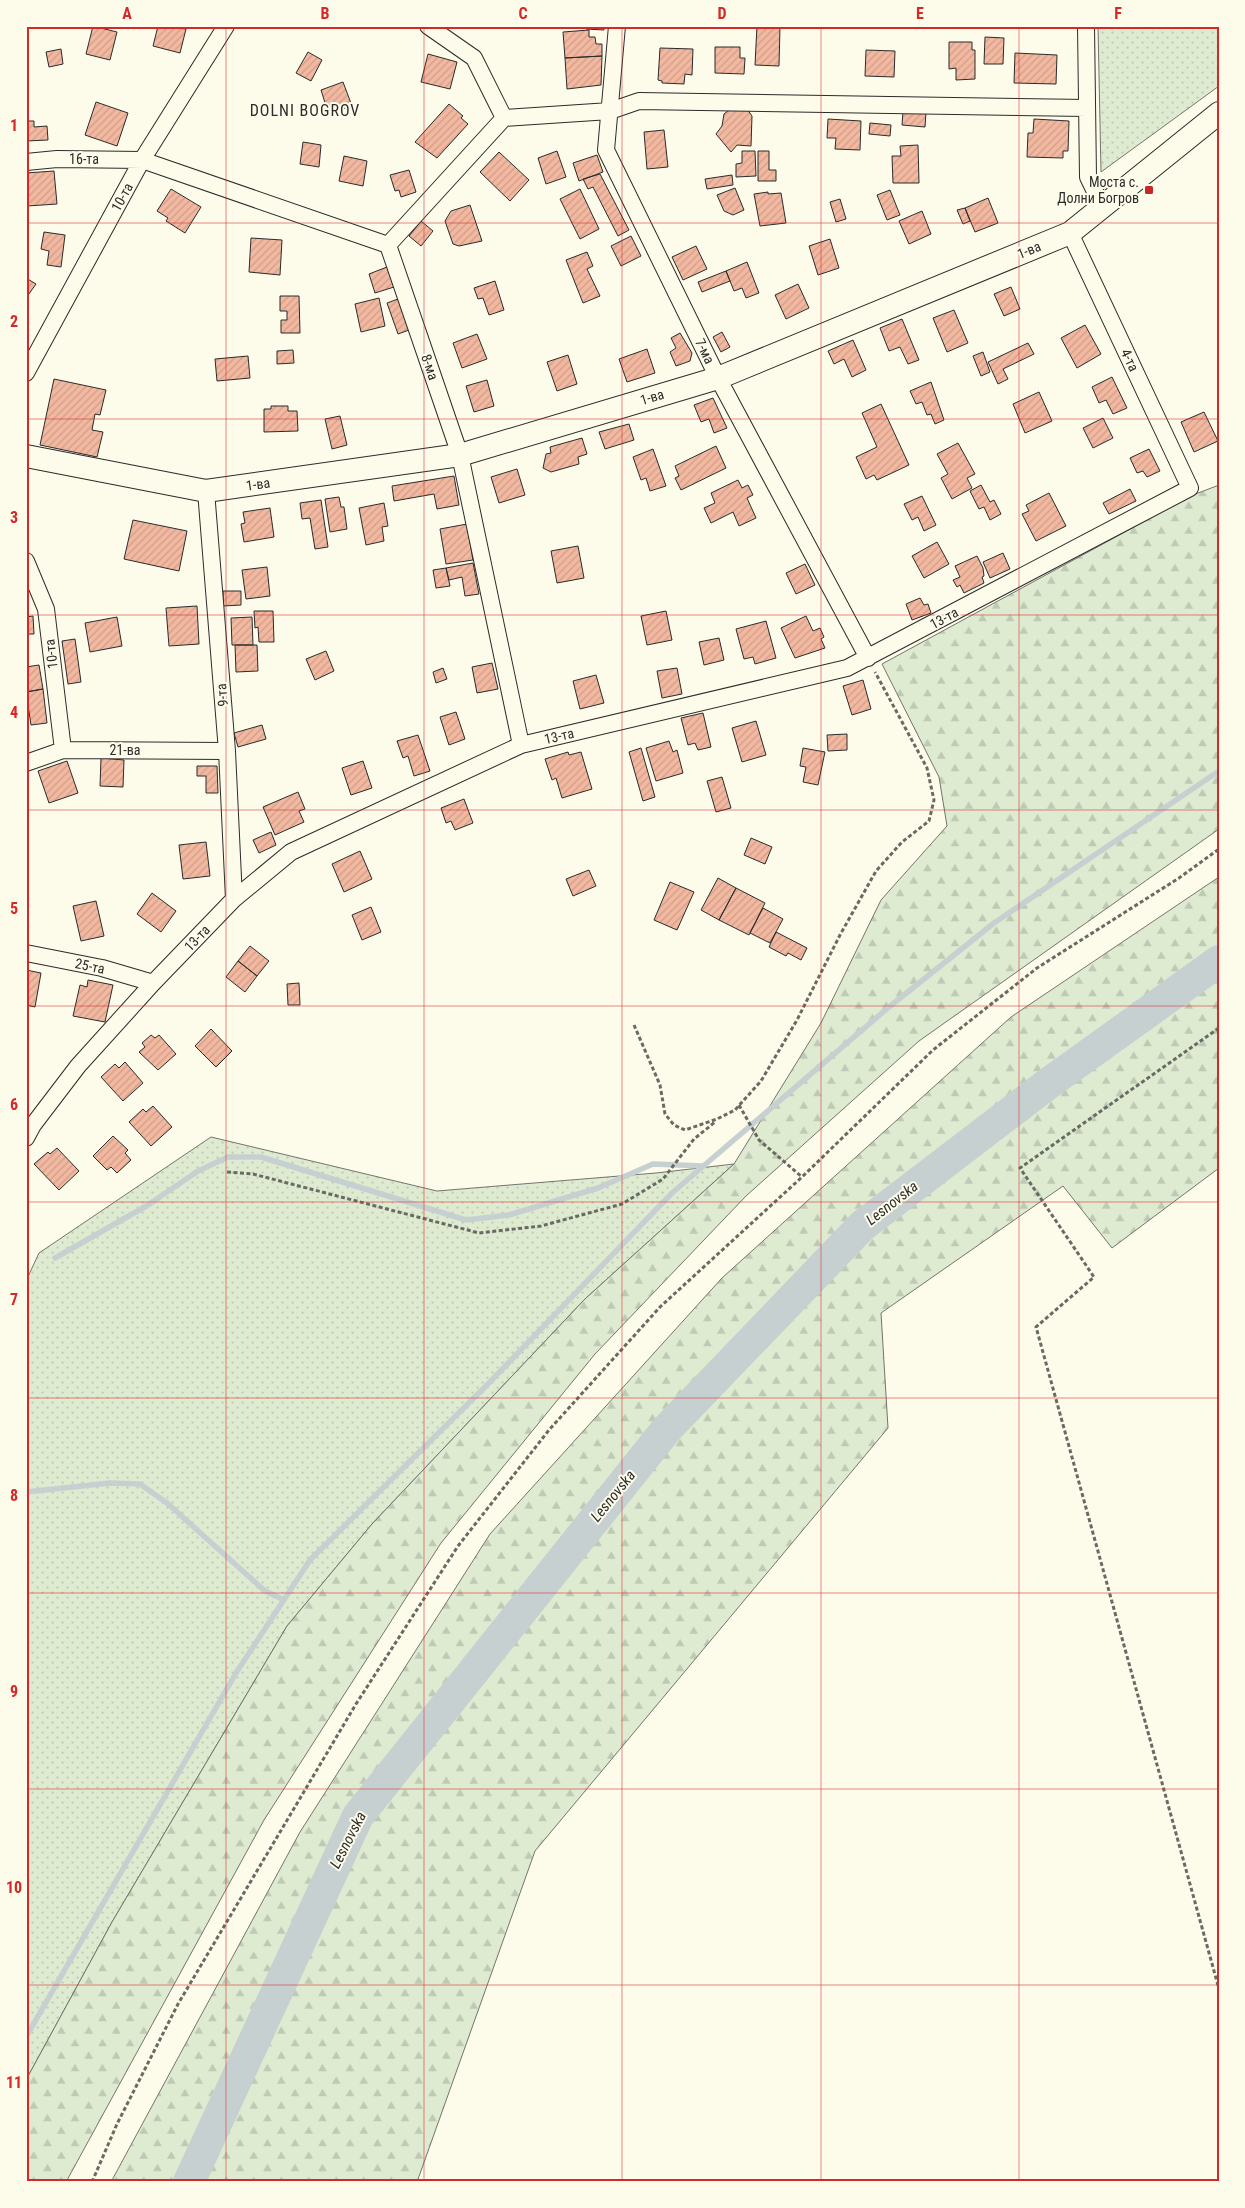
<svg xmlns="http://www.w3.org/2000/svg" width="1245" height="2208" font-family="'Roboto Condensed',sans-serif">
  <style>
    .grass { fill: url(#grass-dots); stroke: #74746e }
    .forest { fill: url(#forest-firs); stroke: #74746e }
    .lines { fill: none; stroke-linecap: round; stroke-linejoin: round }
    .stream { stroke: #c7d0d0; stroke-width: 5.5 }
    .river { stroke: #c7d0d0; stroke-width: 32 }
    .building { fill: url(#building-hatch); stroke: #2b2b2b }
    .street-casing { stroke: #2b2b2b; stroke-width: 18 }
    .secondary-casing { stroke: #2b2b2b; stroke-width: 24 }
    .path { stroke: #6a6964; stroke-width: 3; stroke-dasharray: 4 2.5; stroke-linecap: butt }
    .street { stroke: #fdfbea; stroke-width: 16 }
    .secondary { stroke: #fdfbea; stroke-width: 22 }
    .grid { fill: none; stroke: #d62828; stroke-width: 1; stroke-opacity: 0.55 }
    .poi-dot { fill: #c62828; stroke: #fdfbea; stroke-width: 2 }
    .labels { text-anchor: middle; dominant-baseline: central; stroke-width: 4; stroke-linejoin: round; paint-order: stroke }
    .street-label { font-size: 14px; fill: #2b2b2b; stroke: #fdfbea }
    .poi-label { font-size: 14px; fill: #2b2b2b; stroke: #fdfbea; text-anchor: end }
    .water-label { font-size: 15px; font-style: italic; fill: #2b2b2b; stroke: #fdfbea }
    .quarter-label { font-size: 16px; letter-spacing: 1px; fill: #2b2b2b; stroke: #fdfbea }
    .neatline { fill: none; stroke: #d62828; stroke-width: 2 }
    .grid-label { font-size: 16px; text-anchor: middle; font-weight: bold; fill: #d62828 }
  </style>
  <defs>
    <pattern id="grass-dots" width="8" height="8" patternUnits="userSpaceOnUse" patternTransform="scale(1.25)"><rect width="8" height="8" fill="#deebd1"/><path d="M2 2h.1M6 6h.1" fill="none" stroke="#bfcab4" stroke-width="1.8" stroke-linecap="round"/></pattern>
    <pattern id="forest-firs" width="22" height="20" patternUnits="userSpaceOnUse" patternTransform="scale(1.25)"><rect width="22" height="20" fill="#deebd1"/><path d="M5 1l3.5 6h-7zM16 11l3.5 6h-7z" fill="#bfcab4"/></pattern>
    <pattern id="building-hatch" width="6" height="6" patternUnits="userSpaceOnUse" patternTransform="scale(1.25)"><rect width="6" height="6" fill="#f2b8a0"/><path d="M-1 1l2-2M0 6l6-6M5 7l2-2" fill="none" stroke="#d09e8a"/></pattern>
  </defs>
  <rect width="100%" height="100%" fill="#fdfbea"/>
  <path class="grass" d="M1098,26H1219V86L1101,172Z
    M211,1137L437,1191L656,1173L734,1164L585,1299L372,1524L287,1626L112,1922L26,2080V1281L39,1253Z"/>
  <path class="forest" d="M1219,485V829L919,1041L746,1196L595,1354L441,1543L264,1820L66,2182H26V2080L112,1922L287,1626L372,1524L585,1299L734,1164L821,1023L881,900L947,826L939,777L882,664L1193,495Z
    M1219,877V1168L1112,1248L1063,1186L881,1313L888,1428L535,1851L417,2182H111L300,1832L490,1534L722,1278L1011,1017Z"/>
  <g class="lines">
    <path class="stream" d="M55,1258L148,1205L198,1171L228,1157H261L466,1220L509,1215L598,1188L653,1164L704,1166
      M26,1492L110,1483L140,1484L167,1503L265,1591L284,1600
      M26,2037L236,1673L310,1560L486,1386L672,1193L889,1007L994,923L1219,771"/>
    <path class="river" d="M189,2182L358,1816L666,1430L862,1226L1049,1083L1219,961"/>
  </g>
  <path class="building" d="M93,26L117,32L110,60L86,54Z
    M158,26L186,29L180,53L153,46Z
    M586,26H604V30L586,29Z
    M757,26H780L779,66L755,65Z
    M589,30V37H595L596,44H602V56L565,58L563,32Z
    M985,37L1004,38L1003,64H984Z
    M949,42H972V50H975V79L956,80V68L949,69Z
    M715,47H740V58H745L744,74L715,73Z
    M660,48L693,49L692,75L685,74L684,84L662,83V81L658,80Z
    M61,49L63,64L49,67L46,52Z
    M866,50L895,51L894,77L865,76Z
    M308,52L322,60L311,81L296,73Z
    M1015,53L1057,55L1056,84L1014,83Z
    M428,54L457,62L450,89L421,82Z
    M602,56L601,85L567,89L565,58Z
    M343,82L352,106L337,111L334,103L326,106L321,90Z
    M96,102L128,113L117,146L85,135Z
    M449,104L463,116L461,118L468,124L437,158L415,142Z
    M730,109H747L752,116L751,146L737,145L731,152L716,134L722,126L724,114Z
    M903,111L926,112L925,127L902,125Z
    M828,119L861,121L860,150L835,149L836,138H827Z
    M1034,119L1069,121L1068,151H1063V158L1027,157L1028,133H1033Z
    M26,121H34V127L47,126L48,140L26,141Z
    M870,123L891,125L890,136L869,134Z
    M664,130L668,167L647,169L644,132Z
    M303,142L321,145L319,167L300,164Z
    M918,145L919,183H893L892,156H901L900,146Z
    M557,151L566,177L546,184L538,158Z
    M742,151H755L756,176L736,177V164L742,163Z
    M758,151H769V170H776V181H758Z
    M499,152L529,180L510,201L480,172Z
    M597,155L603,172L579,181L573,163Z
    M344,156L367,161L363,186L339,181Z
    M409,170L416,192L401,197L399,190L395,191L390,175Z
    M54,171L57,204L27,206L26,173Z
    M600,174L629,230L618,236L593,187L588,189L583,179Z
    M732,175L733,185L707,189L705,179Z
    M735,188L744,210L733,215L724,211L717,195Z
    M171,189L201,207L185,233L166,221L168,218L157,211Z
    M580,189L599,229L580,239L560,199Z
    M890,190L900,215L887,220L877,195Z
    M768,192V194L781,193L786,223L760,226L754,194Z
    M988,198L998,223L975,232L965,208Z
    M840,199L846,219L836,222L830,202Z
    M470,205L482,241L459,246L453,244L445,221L451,211Z
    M965,208L970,221L963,224L957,210Z
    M922,211L931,234L909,244L899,221Z
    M421,221L433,231L421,246L409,236Z
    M44,232L65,235L61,267L47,265L49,251L41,249Z
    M631,236L641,256L621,266L611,246Z
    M251,238L282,240L280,275L249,272Z
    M830,239L839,268L818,275L809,246Z
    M696,246L707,269L683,280L672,257Z
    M587,252L593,266L587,269L600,296L583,303L566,260Z
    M747,262L759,293L746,298L742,288L734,291L726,271Z
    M387,267L394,287L375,293L369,274Z
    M726,271L730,281L702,292L698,282Z
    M26,278L36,284L26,298Z
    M495,281L504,310L489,315L483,298L478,299L474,288Z
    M798,284L809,308L786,319L775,295Z
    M1011,287L1020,309L1004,316L994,294Z
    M280,296H299L300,333H281V320H287V311H280Z
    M379,298L385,326L361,332L355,304Z
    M398,299L409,330L398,334L387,303Z
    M954,310L968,343L947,352L933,318Z
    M902,319L919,360L908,364L900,347L889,351L880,328Z
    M1085,325L1101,354L1077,368L1061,338Z
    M722,332L730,347L721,352L713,337Z
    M680,333L692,353L690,361L676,366L670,352L676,348L671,338Z
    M477,334L487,359L462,368L453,343Z
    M853,340L866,370L852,377L844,359L834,364L828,351Z
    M1028,343L1034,354L1003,369L1008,379L998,384L988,362Z
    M647,349L655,373L627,382L619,359Z
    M293,350L294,363L277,364V351Z
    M983,352L990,372L981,376L973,356Z
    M568,355L577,384L557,391L547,362Z
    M248,356L250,378L217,381L215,359Z
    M1112,377L1127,408L1113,414L1106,400L1099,403L1092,387Z
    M54,379L106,390L100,415L95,414L92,430L103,432L97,457L40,445Z
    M487,380L494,406L474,412L466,386Z
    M931,382L944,420L935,424L931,414L927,415L922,402L916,404L910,391Z
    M1039,392L1052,421L1025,433L1013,404Z
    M713,398L727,428L714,433L709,419L701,422L694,405Z
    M881,404L909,465L877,480L874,475L866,479L856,457L877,447L862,413Z
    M271,406H288V411H297L298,431L264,432V409H271Z
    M1204,412L1218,441L1194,452L1181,422Z
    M340,416L347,445L332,449L325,419Z
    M1103,418L1113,438L1093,448L1083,428Z
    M629,424L634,440L605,449L599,432Z
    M582,438L587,454L578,457L579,464L551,472L543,468L546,454L551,453L550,447Z
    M958,443L975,474L967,478L972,488L952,499L941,478L948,474L937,454Z
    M716,446L726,468L681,490L675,478L679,476L675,466Z
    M653,449L666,486L650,491L646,478L641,480L633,457Z
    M1149,449L1160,471L1147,477L1143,471L1137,473L1130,458Z
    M517,469L525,495L499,503L491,477Z
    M454,476L459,505L437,509L434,494L394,501L392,486Z
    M738,480L742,488L748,485L753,495L747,498L756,518L739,526L733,512L711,523L704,508L715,503L711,493Z
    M981,485L990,502L994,500L1001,514L990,520L984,507L979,509L970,491Z
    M1130,489L1136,501L1109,514L1103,503Z
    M1049,493L1066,526L1036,541L1022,514L1029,511L1026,505Z
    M922,496L936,525L924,531L918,517L912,520L904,504Z
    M339,497L341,507H344L347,529L330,532L325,499Z
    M321,500L328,547L315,549L310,518L302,519L300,503Z
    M384,503L388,526L382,527L384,541L366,545L359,508Z
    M270,508L274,537L244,542L241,524L245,523L243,512Z
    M133,520L187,531L179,571L124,559Z
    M467,524L473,560L446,564L440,529Z
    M937,542L949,564L924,578L912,556Z
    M578,546L584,578L557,583L551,551Z
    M1003,553L1010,569L990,578L983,562Z
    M977,556L983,568L984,576L982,577L984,583L964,593L960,585L957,587L953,580L960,577L955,566Z
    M473,563L479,594L465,596L462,577L449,580L446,568Z
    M805,564L815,585L796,594L786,573Z
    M267,567L270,596L246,599L242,570Z
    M446,568L450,586L436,588L433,570Z
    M223,591H241V605L223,606Z
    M920,598L924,605L928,604L931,613L912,620L906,604Z
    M197,606L199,644L169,646L166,608Z
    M254,611H273L274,642H259L258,627L255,628Z
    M666,611L672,640L647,645L641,616Z
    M33,616L34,634H26V617Z
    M806,616L813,631L820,628L824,637L821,639L825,648L795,658L781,628Z
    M117,617L122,646L90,652L85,623Z
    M252,617L253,645H232L231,618Z
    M766,621L776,658L755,664L753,657L744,659L736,629Z
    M719,638L724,660L704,665L699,642Z
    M75,639L81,682L68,684L62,641Z
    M235,645H257L258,671L236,672Z
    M326,651L334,671L315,680L306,659Z
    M492,663L498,689L477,693L472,667Z
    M39,665L43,689L26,692V667Z
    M443,668L447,679L436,683L433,672Z
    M677,668L682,694L662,698L657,671Z
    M596,675L604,703L580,709L573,681Z
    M863,680L871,709L852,715L843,686Z
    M43,689L47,723L31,725L28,705H26V692Z
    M456,712L465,739L449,745L440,717Z
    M703,713L711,747L698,750L695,743L688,745L681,718Z
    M756,721L766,755L742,762L732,728Z
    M262,725L266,739L238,747L234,733Z
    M847,734V750L828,751L827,735Z
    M418,735L430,771L414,776L408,756L403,758L397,741Z
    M669,741L673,752L677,750L683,773L656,781L646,748Z
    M641,748L655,797L643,801L629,752Z
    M803,748L825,752L818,785L803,782L806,767L800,766Z
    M568,752L569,755L581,752L592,789L562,798L556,778L552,780L545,759Z
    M101,758L124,760L123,787L100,786Z
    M67,761L78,793L49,803L38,771Z
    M363,761L372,788L351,795L342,768Z
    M197,766H217L218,793H206V776H197Z
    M722,777L731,808L716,812L707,781Z
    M298,792L305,809L299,811L304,822L275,835L263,807Z
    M464,799L473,823L455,830L451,821L446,823L441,808Z
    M271,832L276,845L259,853L253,840Z
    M751,838L772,847L765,864L744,855Z
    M206,842L210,876L183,879L179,845Z
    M360,851L372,879L344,892L332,864Z
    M589,870L596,886L573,896L566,879Z
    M718,878L736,888L719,920L701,910Z
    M670,882L694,892L677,930L654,920Z
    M736,888L765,903L749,935L719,920Z
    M152,893L176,911L161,932L137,914Z
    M96,901L104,936L81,941L73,906Z
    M371,907L381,932L362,940L352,915Z
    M763,908L783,919L770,943L750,933Z
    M776,932L807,948L801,960L788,953L786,956L769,947Z
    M250,946L269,961L257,976L238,961Z
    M238,961L257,976L245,992L226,977Z
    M26,970L41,973L35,1007L26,1005Z
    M88,980L113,985L105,1022L73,1016L80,985L87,987Z
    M299,983L300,1005H288L287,984Z
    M211,1029L232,1051L216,1067L195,1046Z
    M151,1035L155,1038L159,1035L176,1054L158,1070L139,1052L145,1047L142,1043Z
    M125,1062L143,1083L123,1101L101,1077L115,1064L119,1068Z
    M153,1106L172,1127L151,1146L129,1122L143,1109L146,1112Z
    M113,1136L128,1150L125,1153L131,1160L117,1173L111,1167L107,1170L93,1156Z
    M57,1148L79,1171L59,1190L34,1164L48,1152L50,1154Z"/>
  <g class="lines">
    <defs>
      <path id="street" d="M428,26L474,58L504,118
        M617,26L606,150L718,378L868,658
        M1086,26L1088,177L1103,208
        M26,162L57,159L142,160L388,245
        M388,245L504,118L610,111L639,101L1087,108
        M388,245L460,455L521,745
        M26,373L142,160L226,26
        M206,491L227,751L234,899
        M26,561L46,609L63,750
        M26,763L63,750L227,751
        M26,953L102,968L153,983
        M26,1138L33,1125L78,1066L153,983L234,899L291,852L521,745L847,668L1190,488L1070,233"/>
      <path id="secondary" d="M26,456L206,491L460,455L718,378L1070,233L1219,113"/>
    </defs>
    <use href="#street" class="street-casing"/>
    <use href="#secondary" class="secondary-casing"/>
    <path class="path" d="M634,1025L660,1085L665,1114L674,1125L685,1130L717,1119L735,1110L761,1081L797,1020L840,935L876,871L902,842L929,821L934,800L927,768L875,672
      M1219,1028L1020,1168L1094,1277L1036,1327L1219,1989
      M739,1105L759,1140L802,1177
      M227,1172L253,1174L479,1233L541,1226L622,1204L663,1179L694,1139L715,1122
      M92,2182L117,2124L178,2004L356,1704L458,1546L549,1430L660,1307L802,1177L933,1050L1037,968L1179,878L1219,849"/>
    <use href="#street" class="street"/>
    <use href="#secondary" class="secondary"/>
  </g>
  <path class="grid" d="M226,26V2182M424,26V2182M622,26V2182M821,26V2182M1019,26V2182M26,223H1219M26,419H1219M26,615H1219M26,810H1219M26,1006H1219M26,1202H1219M26,1398H1219M26,1593H1219M26,1789H1219M26,1985H1219"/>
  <rect class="poi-dot" x="1144" y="185" width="10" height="10" rx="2.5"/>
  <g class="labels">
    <g class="street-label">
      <text x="84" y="159">16-та</text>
      <text transform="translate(122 197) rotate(-61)">10-та</text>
      <text transform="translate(1029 250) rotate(-22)">1-ва</text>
      <text transform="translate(705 351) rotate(64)">7-ма</text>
      <text transform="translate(1130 360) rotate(65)">4-та</text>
      <text transform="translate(430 367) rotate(71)">8-ма</text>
      <text transform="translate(652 397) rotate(-17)">1-ва</text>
      <text transform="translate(258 484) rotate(-8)">1-ва</text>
      <text transform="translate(944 618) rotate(-28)">13-та</text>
      <text transform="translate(51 654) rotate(-97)">10-та</text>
      <text transform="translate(222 695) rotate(-95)">9-та</text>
      <text transform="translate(559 736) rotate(-13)">13-та</text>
      <text x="125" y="750">21-ва</text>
      <text transform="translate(197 938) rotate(-46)">13-та</text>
      <text transform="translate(90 966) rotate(12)">25-та</text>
    </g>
    <g class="poi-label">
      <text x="1139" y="182">Моста с.<tspan x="1139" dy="16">Долни Богров</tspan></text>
    </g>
    <g class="water-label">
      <text transform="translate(892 1203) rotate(-38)">Lesnovska</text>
      <text transform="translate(613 1496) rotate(-51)">Lesnovska</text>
      <text transform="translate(348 1840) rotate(-63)">Lesnovska</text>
    </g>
    <g class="quarter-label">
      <text x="305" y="110">DOLNI BOGROV</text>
    </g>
  </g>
  <rect width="1245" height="2208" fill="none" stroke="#fdfbea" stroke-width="55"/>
  <rect x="28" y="28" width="1190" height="2152" class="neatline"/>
  <g class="grid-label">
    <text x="127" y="19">A</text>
    <text x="325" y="19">B</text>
    <text x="523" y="19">C</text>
    <text x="722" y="19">D</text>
    <text x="920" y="19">E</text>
    <text x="1118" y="19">F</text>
    <text x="14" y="131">1</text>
    <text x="14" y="327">2</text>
    <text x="14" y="523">3</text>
    <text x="14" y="718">4</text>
    <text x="14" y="914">5</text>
    <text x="14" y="1110">6</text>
    <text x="14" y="1305">7</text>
    <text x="14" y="1501">8</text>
    <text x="14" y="1697">9</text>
    <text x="14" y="1893">10</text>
    <text x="14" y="2088">11</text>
  </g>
</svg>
